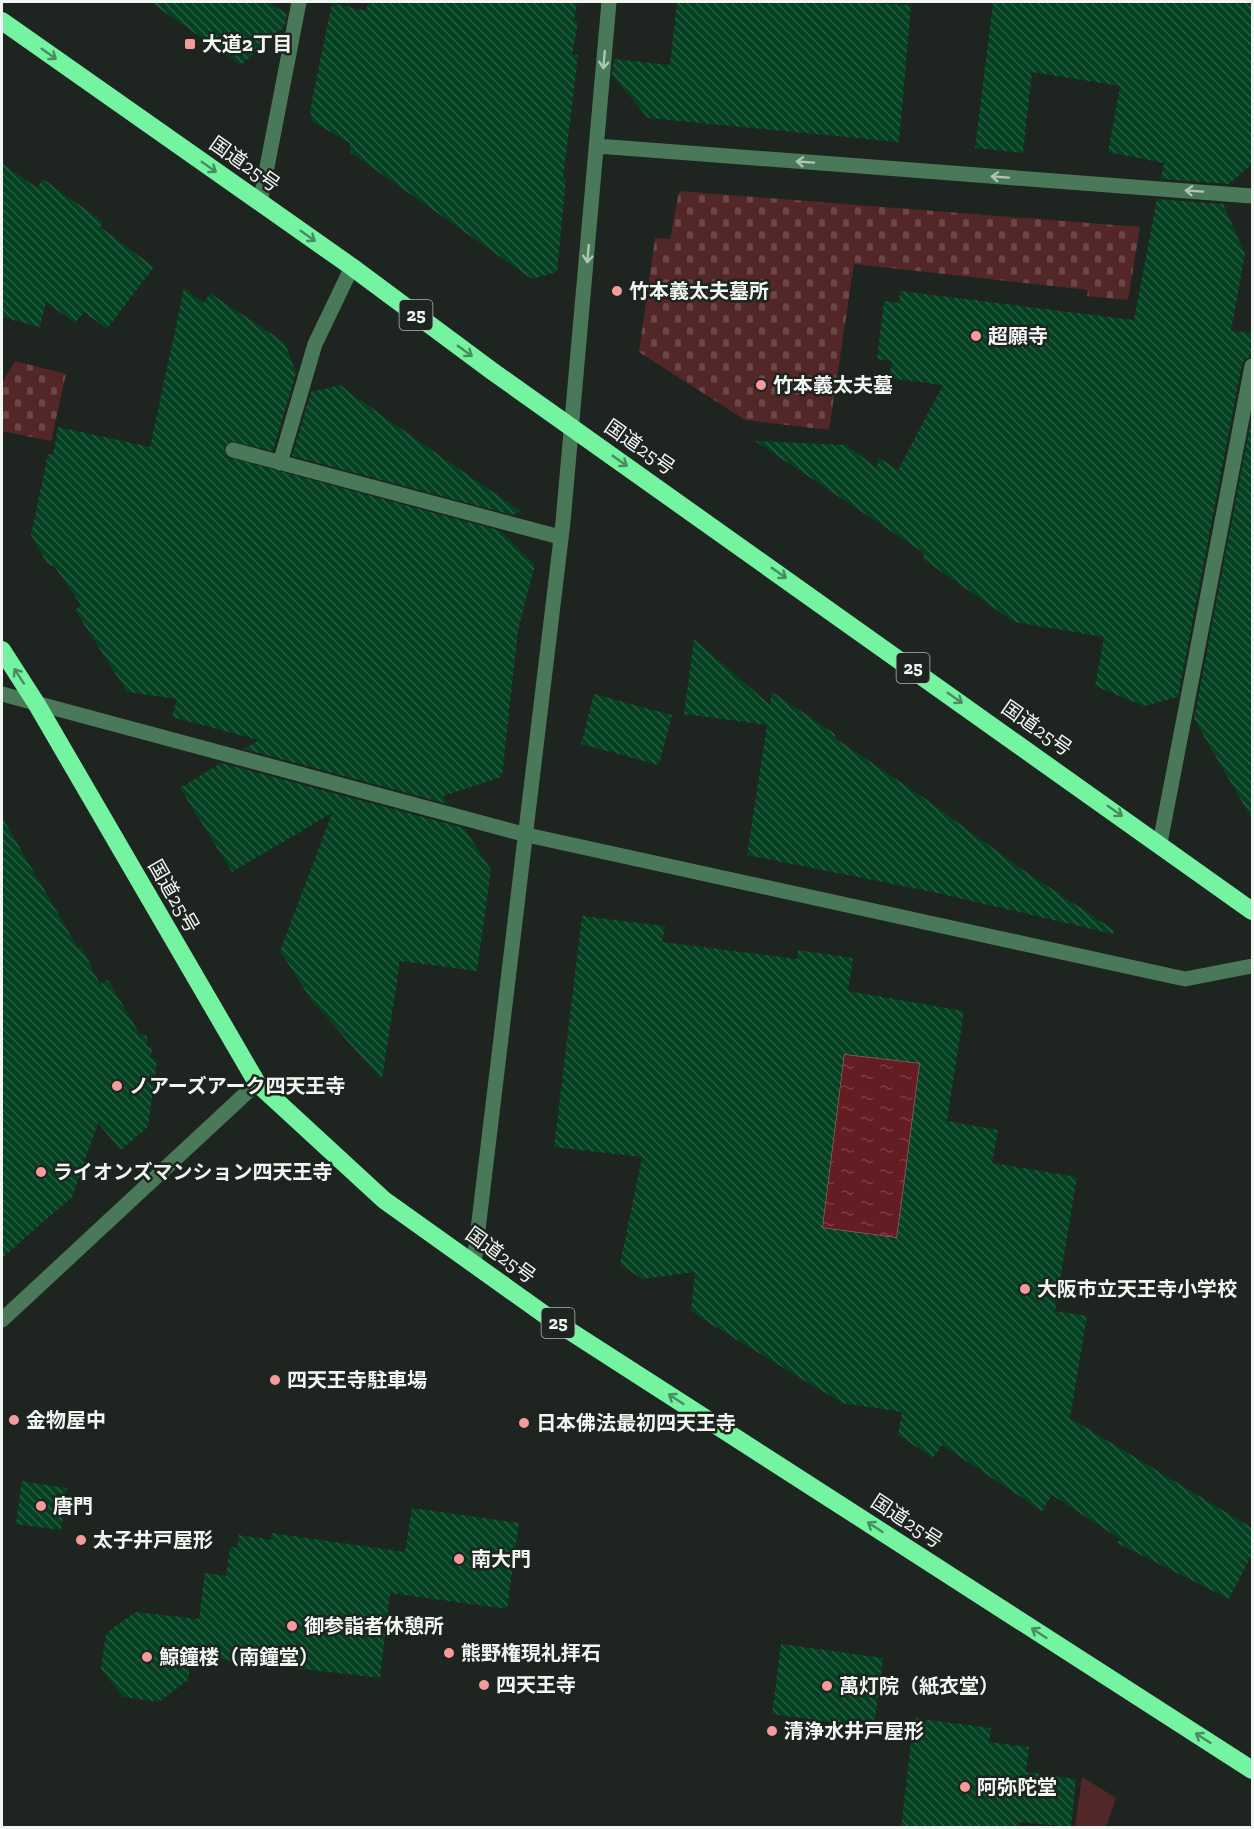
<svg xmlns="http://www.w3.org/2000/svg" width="1254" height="1829" font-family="'Zilla Slab','Noto Sans JP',serif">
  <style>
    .cemetery { fill: url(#cemetery-stones) }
    .green { fill: #532628 }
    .water { fill: url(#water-ripples); stroke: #8f5e62; stroke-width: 1.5 }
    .building { fill: url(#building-back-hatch); fill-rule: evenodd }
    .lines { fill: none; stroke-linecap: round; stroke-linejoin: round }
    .minor { stroke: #497958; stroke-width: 15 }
    .highway { stroke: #74f3a0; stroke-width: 18 }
    .oneway { stroke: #498c60 }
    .oneway2 { stroke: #aec4b4 }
    .poi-dot { fill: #f59b9c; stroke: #1e2420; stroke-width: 2 }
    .labels { text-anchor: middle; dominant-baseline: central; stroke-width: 5; stroke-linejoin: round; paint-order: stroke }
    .shield { fill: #1e2420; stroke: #b2b7b3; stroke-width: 1.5 }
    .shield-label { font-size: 18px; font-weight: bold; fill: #f2f6f2 }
    .poi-label { font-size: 20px; font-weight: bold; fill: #f2f6f2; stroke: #1e2420; text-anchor: start }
    .street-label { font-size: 20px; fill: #f2f6f2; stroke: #1e2420 }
  </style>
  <defs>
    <pattern id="cemetery-stones" width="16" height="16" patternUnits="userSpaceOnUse" patternTransform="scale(1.5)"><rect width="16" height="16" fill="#532628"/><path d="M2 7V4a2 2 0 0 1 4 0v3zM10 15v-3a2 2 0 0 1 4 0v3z" fill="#6c4648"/></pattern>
    <pattern id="water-ripples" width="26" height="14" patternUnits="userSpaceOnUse" patternTransform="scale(1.5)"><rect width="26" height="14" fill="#651d24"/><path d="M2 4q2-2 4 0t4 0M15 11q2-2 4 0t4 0" fill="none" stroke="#7c3e44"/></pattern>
    <pattern id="building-back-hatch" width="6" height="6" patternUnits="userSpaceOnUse" patternTransform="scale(1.5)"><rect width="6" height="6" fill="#034120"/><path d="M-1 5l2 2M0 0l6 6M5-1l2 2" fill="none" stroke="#285d41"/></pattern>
  </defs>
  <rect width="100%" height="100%" fill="#1e2420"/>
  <path class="cemetery" d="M679,191L1140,227L1128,300L1087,296L1088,290L854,264L829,430L745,420L639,352L655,238L670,239Z
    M15,361L66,374L51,441L2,431V383Z"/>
  <path class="green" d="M1082,1777L1116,1798L1106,1827H1075Z"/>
  <path class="water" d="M844,1054L920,1063L897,1238L822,1228Z"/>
  <path class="building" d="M150,2H268L287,14L284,27L241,65Z
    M368,2H577L574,21L578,22L572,55H578L563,179H566L557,272L532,279L350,152V143L313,122L310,110L332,3L366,11Z
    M677,2H851L911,5L899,142L648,118L612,75L614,59L670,65Z
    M993,2H1252V164L1229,184L1161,179L1164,163L1108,152L1120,86L1032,72L1023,153L975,148Z
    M2,163L37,188L43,179L103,222L100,227L154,267L107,329L84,312L75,323L46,302L40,327L2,317Z
    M1157,199L1223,204L1245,254L1231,331L1252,333V356L1245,359L1242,364L1178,697L1144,706L1095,686L1104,637L1014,622L923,559L924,553L755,441L846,445L877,468L878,457L898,470L943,385L889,378L892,361L877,359L884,301L899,303L900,291L1134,320Z
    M184,288L204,303L210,293L285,343L296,373L273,451L231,441L224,448L227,457L501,531L535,565L518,630L502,777L443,796L448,804L244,749L259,740L172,717L177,699L127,692L75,610L81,605L54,566L48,565L31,535L48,454L53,455L58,427L150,447Z
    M340,385L384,417L520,511L513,515L292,456L311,392Z
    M1252,415V819L1194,719Z
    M694,639L770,705L772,692L835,734V738L924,798L1020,868L1114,930L1113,934L933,892L747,855L767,725L684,714Z
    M594,694L672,715L659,765L581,744Z
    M221,763L464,828L491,870L477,971L400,961L382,1080L312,1001L280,951L332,813L232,872L180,788Z
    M2,817L78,948L81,946L100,984L108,980L138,1031V1034L147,1036V1046L152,1047L151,1057L157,1060L148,1127L121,1150L98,1123L72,1197L2,1258Z
    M582,916L665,926L662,942L797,959L798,950L853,958L848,991L964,1011L947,1121L998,1130L992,1163L1077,1177L1055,1311L1087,1316L1070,1418L1252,1528V1554L1229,1599L1117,1543L1120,1539L1052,1495L1042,1511L942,1445L933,1458L898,1435L902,1412L842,1403L714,1326L691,1311L695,1272L642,1279L620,1264L642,1157L554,1147ZM844,1054L920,1063L897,1238L822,1228Z
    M22,1481L67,1488L61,1530L16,1524Z
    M412,1508L519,1523L507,1609L390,1593L380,1678L191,1656L188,1680L159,1702L123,1697L101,1669L106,1633L135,1612L199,1619L205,1573L226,1576L230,1547L237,1548L239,1535L271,1540L272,1533L405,1552Z
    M781,1644L883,1658L874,1728L772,1714Z
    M914,1718L991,1728L989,1742L1029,1747L1026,1772L1076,1779L1071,1827L1019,1822V1827H901Z"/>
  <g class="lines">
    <path class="minor" d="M597,146L1252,196
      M260,203L299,2
      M233,450L560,537
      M280,463L315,344L352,267
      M2,694L527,835L1185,979L1252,966
      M1160,843L1252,366
      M474,1263L563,522L609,2
      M2,1320L257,1083"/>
    <path class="highway" d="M2,21L352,267L492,371L1252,911
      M2,650L36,703L257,1083L384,1200L548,1317L1252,1770"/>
  </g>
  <defs><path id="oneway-shaft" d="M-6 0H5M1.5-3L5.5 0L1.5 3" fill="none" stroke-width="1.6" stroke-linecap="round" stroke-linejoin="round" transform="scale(1.5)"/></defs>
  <g class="oneway">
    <use href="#oneway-shaft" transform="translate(49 54) rotate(35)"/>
    <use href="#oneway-shaft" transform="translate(209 167) rotate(35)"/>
    <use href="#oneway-shaft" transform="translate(308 236) rotate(35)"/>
    <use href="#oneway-shaft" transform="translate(465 351) rotate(36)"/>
    <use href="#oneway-shaft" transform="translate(620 461) rotate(35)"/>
    <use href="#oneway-shaft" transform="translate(779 573) rotate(35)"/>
    <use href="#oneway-shaft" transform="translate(19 676) rotate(-123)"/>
    <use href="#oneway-shaft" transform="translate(955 698) rotate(35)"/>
    <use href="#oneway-shaft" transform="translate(1115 811) rotate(35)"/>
    <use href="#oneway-shaft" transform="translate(676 1399) rotate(-147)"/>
    <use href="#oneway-shaft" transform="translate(875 1527) rotate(-147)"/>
    <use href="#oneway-shaft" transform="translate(1039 1633) rotate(-147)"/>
    <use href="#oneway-shaft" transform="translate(1203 1738) rotate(-147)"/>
  </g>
  <g class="oneway2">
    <use href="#oneway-shaft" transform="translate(604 60) rotate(95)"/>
    <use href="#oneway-shaft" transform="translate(805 162) rotate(-176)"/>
    <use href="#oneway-shaft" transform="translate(1000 177) rotate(-176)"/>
    <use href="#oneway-shaft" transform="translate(1194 191) rotate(-176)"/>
    <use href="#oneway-shaft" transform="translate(588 254) rotate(95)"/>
  </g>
  <g class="poi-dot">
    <rect x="184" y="38" width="12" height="12" rx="3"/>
    <circle cx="617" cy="291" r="6"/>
    <circle cx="976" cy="336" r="6"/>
    <circle cx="761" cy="385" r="6"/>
    <circle cx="117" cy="1086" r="6"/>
    <circle cx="41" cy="1172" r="6"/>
    <circle cx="1025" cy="1289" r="6"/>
    <circle cx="275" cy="1380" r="6"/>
    <circle cx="14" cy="1420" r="6"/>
    <circle cx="524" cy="1423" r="6"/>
    <circle cx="41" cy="1506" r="6"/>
    <circle cx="81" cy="1540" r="6"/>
    <circle cx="459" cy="1559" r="6"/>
    <circle cx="292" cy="1626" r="6"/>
    <circle cx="449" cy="1653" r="6"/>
    <circle cx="147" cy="1657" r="6"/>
    <circle cx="484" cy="1685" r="6"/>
    <circle cx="827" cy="1686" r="6"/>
    <circle cx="772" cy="1731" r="6"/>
    <circle cx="965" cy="1787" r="6"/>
  </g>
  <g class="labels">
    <g class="shield">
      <rect x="399.5" y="300" width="33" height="30" rx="4.5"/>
      <rect x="896.5" y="653" width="33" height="30" rx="4.5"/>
      <rect x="541.5" y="1308" width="33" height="30" rx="4.5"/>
    </g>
    <g class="shield-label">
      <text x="416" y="315">25</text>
      <text x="913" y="668">25</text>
      <text x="558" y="1323">25</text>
    </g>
    <g class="poi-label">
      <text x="202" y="44">大道2丁目</text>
      <text x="629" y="291">竹本義太夫墓所</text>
      <text x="988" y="336">超願寺</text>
      <text x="773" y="385">竹本義太夫墓</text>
      <text x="129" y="1086">ノアーズアーク四天王寺</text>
      <text x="53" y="1172">ライオンズマンション四天王寺</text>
      <text x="1037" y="1289">大阪市立天王寺小学校</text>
      <text x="287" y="1380">四天王寺駐車場</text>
      <text x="26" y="1420">金物屋中</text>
      <text x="536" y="1423">日本佛法最初四天王寺</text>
      <text x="53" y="1506">唐門</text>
      <text x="93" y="1540">太子井戸屋形</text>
      <text x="471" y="1559">南大門</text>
      <text x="304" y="1626">御参詣者休憩所</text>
      <text x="461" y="1653">熊野権現礼拝石</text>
      <text x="159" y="1657">鯨鐘楼（南鐘堂）</text>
      <text x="496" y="1685">四天王寺</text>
      <text x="839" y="1686">萬灯院（紙衣堂）</text>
      <text x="784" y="1731">清浄水井戸屋形</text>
      <text x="977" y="1787">阿弥陀堂</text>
    </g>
    <g class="street-label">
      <text transform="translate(245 164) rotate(35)">国道25号</text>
      <text transform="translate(640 447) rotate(35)">国道25号</text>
      <text transform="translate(1037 728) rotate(35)">国道25号</text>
      <text transform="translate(174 896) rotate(60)">国道25号</text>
      <text transform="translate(501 1255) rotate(36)">国道25号</text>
      <text transform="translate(907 1521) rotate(33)">国道25号</text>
    </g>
  </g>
  <rect width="1254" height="1829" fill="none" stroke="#f2f6f2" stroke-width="6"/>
</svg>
